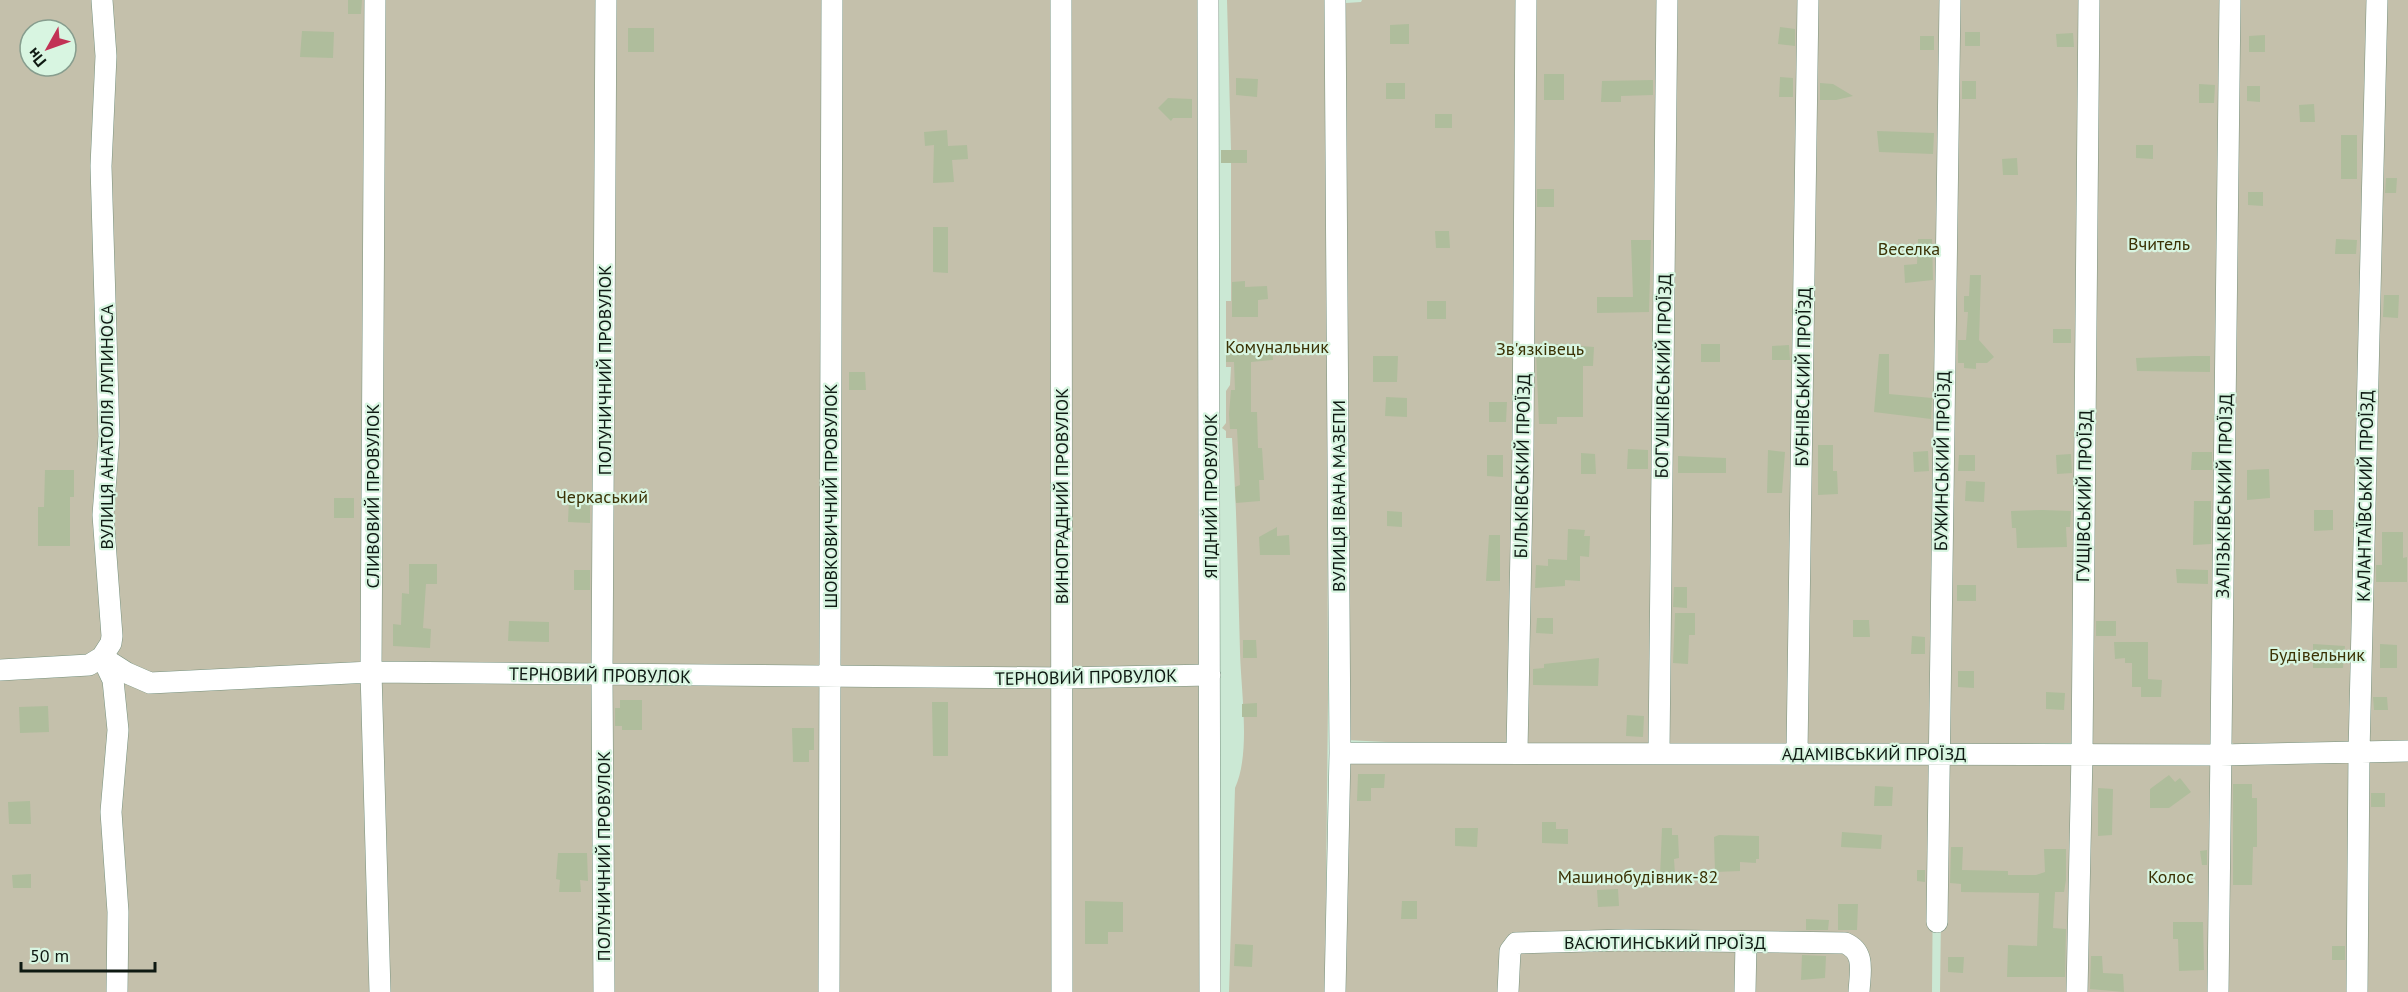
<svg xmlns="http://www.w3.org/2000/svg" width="2408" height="992" font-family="'PT Sans',sans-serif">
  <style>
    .green { fill: #c4c0ab; fill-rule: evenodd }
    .building { fill: #afbd9c }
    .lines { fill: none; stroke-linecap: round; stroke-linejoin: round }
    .minor-casing { stroke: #76917e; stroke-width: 22 }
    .minor { stroke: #fff; stroke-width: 21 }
    .labels { text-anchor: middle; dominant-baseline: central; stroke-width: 4.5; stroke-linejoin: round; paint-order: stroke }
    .park-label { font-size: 18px; fill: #3b3205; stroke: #d8f5e1 }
    .street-label { font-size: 18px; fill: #0e1912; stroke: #d8f5e1 }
  </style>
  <rect width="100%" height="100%" fill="#cbe8d4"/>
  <path class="green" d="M0,0H1202L1203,992H0ZM30,30H66V66H30Z
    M1227,0H1326L1328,698L1325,992H1229L1235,788C1251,753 1241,692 1240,652C1238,580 1237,509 1232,438H1226V431L1222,428L1226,423V391L1230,385L1231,367H1226V301H1231V150Z
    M1362,0H2086L2077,743C1833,745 1589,753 1346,740L1343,106L1346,3L1361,2Z
    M2095,0H2227L2211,746H2093L2088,638Z
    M2235,0H2408V746L2356,742L2234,744L2224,739Z
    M2408,758V992H1940L1943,764Z
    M1356,759L1934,760L1932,992H1344L1347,765Z"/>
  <path class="building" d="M348,0H362L361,14H348Z
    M1409,24V44H1390V25Z
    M1780,27L1795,29V46L1778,44Z
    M628,28H654V52H628Z
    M302,31L334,32L333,58L300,57Z
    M1965,32H1980V46H1965Z
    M2073,33L2074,47H2057L2056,34Z
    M2265,35V52H2249V36Z
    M1920,36H1934V50H1920Z
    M1544,74H1564V100H1544Z
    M1780,77L1793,78V97H1779Z
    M1236,78L1258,79L1257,97L1236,95Z
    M1653,80V95L1621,96V102H1601L1602,81Z
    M1962,81H1976V99H1962Z
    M1386,83H1405V99H1386Z
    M1820,83L1833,84L1853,96L1836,100H1820Z
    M2199,84L2215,85L2214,103H2199Z
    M2247,86H2260V102L2247,101Z
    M1168,98L1192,99V118H1173L1171,121L1158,108Z
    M2314,104L2315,122H2300L2299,105Z
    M1435,114H1452V128H1435Z
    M947,130L948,146L967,145L968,159L952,160L954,182L933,183L934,145L925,146L924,132Z
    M1877,131L1934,133L1933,154L1879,152Z
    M2341,135H2357V179H2341Z
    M2136,145H2153V159L2136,158Z
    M1221,150H1247V163H1221Z
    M2017,158L2018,175H2003L2002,159Z
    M2386,178H2397L2396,193H2385Z
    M1537,189H1554V207H1537Z
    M2248,192H2263V206L2248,205Z
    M933,227H948V273L933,272Z
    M1435,231H1449L1450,248H1436Z
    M1918,239H1932L1933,280L1905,283L1904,265L1917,264Z
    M2336,239L2357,240L2356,254H2335Z
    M1631,240H1651L1649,312L1597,313V297H1633Z
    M1970,275H1981L1979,340L1994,357L1987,363H1976V369L1964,368V363H1958V340H1966L1968,312H1964V296H1969Z
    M1245,281V287L1267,286L1268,299L1258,300V317H1232V282Z
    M2384,295H2399L2398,318L2383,317Z
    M1427,301H1446V319H1427Z
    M2053,329H2071V343H2053Z
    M1541,343L1594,347L1593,366H1583V417H1557V424H1539L1536,353H1540Z
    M1701,344H1720V362H1701Z
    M1789,345L1790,360H1772V346Z
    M1272,346L1273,360L1251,362V412H1257L1258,448H1262L1264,480H1259L1260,501L1236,503L1235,487L1240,485L1237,429H1230L1229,414L1231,390H1235L1234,362H1226V348Z
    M1879,354H1889V394L1932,398L1931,419L1874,412Z
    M1373,356H1398L1397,382H1373Z
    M2194,356H2210V372L2137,371L2136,358Z
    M849,372H865L866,390H849Z
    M1386,397L1407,398V417L1385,416Z
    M1489,402H1507L1506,422H1489Z
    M1818,445H1833V471H1837L1838,494L1818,495Z
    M1628,449L1648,450V469H1627Z
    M1768,450L1785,452L1782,493H1767Z
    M1928,451L1929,471L1914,472L1913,452Z
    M2192,452H2212V470H2191Z
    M1581,453L1595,454L1596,474H1581Z
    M2071,454L2072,473L2057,474L2056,455Z
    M1487,455H1503V477L1487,476Z
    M1959,455H1975V471H1958Z
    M1678,456L1726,458V473H1678Z
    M2269,469L2270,498L2247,500V470Z
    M45,470H74V497H70V546H38V507H44Z
    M1966,481L1985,482L1984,502L1965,501Z
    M334,498H354V518H334Z
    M569,498L590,499V523L568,522Z
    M2194,501H2211V544L2193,545Z
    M2042,510L2071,511L2070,527H2066L2067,547L2017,548L2016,528H2012L2011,511Z
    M2314,510H2333V530L2314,531Z
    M1387,511L1402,512V527L1387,526Z
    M1277,527V536L1289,535L1290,555H1260L1259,537Z
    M1568,529L1585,530L1584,536H1590L1589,557L1580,556V581L1565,580V586L1535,588L1536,565L1548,566V559L1567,560Z
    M2382,532H2403V558L2407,557V582H2376V565H2382Z
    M1489,535H1500V581H1486Z
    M409,564H437V584H426L423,628L431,629L430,648L393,646V624L401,625L402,593L409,594Z
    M2176,569L2208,570V584L2177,583Z
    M574,570H590V590H574Z
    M1957,585H1976V601H1957Z
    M1674,587H1687V608L1673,607Z
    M1675,613H1695V635H1689L1688,664L1673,663Z
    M1537,618H1553V634L1536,633Z
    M1853,620H1869L1870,637H1853Z
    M509,621L549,622V642L508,641Z
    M2096,621H2116V636H2096Z
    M1912,636L1925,637V654H1911Z
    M1243,640H1256L1257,658H1243Z
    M2114,642H2148V679L2162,680L2161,697H2141V687H2132V663H2125V658L2115,659Z
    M2313,644L2345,646L2343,668H2313Z
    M2380,644L2397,645V668H2380Z
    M1599,658L1598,686L1533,685V669L1544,668V664Z
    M1958,671H1974V688L1958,687Z
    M2046,692L2065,693L2064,710L2046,709Z
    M2373,697H2387L2388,710H2374Z
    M620,700H642V730H622V726H615V708H620Z
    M932,702H948V756H933Z
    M1257,703V717H1242V704Z
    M48,706L49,732L20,733L19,707Z
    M1627,715L1644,716L1643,737L1626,736Z
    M792,728H814V750H809V762H793Z
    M1358,774H1385L1384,788H1371V801H1357Z
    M2169,775L2175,782L2180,778L2191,792L2169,808H2150V789Z
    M2233,784H2252V798H2257V847H2253L2252,885H2233Z
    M1875,786L1893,787L1892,806H1874Z
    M2098,788L2113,789L2112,835L2098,836Z
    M2371,793H2385V807H2371Z
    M30,801L31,824H9L8,802Z
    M1542,822H1556V829H1568V844L1542,843Z
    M1455,828H1478L1477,847L1455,846Z
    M1662,828H1672V835H1678L1679,858L1674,859L1675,875L1660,877Z
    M1842,832L1882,835L1881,849L1841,847Z
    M1719,835L1759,836V859H1756V863L1740,862V871L1715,872L1714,837Z
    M1951,847H1963L1962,870L2008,871V875H2036L2045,872L2044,849H2066V880L2064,892H2055L2053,928L2066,929L2065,977H2007L2008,945L2037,946L2039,893L1961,892V884L1950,883Z
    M2207,850V865H2202L2200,851Z
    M558,853H587L588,881L580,880L581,892H559L560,880L556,879Z
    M1917,870H1925V882L1917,881Z
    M31,874V888H13L12,875Z
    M1618,889L1619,906L1598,907L1597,890Z
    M1085,901L1123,902V932H1108V944H1085Z
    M1402,901H1417V919H1401Z
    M1838,904H1858L1857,930H1838Z
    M1806,919L1829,920L1828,930H1806Z
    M2173,922H2203L2204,970L2179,971L2178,939H2173Z
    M1235,944L1253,945L1252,967L1234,966Z
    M2332,946H2345V960H2332Z
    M1802,955L1826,956L1825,978L1801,980Z
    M2091,956H2102L2103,973L2123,974L2124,992L2090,989Z
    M1948,957H1964L1963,973L1948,972Z"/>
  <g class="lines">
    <defs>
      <path id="minor" d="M102,0L106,56L101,166L109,437L103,515L112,636L111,643L102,657L113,680L118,730L111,812L118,912L117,992
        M375,0L371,672L380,992
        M1061,0L1062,992
        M1208,0L1210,992
        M1335,0L1340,753L1335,992
        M0,670L89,665L102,657L127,673L150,683L371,672L1061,678L1210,675
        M1517,751L1523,445L1526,0
        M1659,752L1667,0
        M1340,753L2220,755L2408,751
        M1797,753L1808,0
        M1937,922L1950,0
        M604,992L602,675L606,0
        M829,992L832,0
        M1508,992L1510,951L1516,943L1626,940L1845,943C1866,952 1860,972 1859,992
        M1745,992L1746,942
        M2077,992L2082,753L2089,0
        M2218,992L2230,0
        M2357,992L2359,753L2377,0"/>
    </defs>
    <use href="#minor" class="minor-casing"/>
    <use href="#minor" class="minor"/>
  </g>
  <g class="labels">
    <g class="park-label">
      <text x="2159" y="243">Вчитель</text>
      <text x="1909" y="248">Веселка</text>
      <text x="1277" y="346">Комунальник</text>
      <text x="1540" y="348">Зв'язківець</text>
      <text x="602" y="496">Черкаський</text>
      <text x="2317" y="654">Будівельник</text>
      <text x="1638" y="876">Машинобудівник-82</text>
      <text x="2171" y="876">Колос</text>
    </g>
    <g class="street-label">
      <text transform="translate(604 370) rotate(-90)">ПОЛУНИЧНИЙ ПРОВУЛОК</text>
      <text transform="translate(1663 376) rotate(-89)">БОГУШКІВСЬКИЙ ПРОЇЗД</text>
      <text transform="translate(1803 377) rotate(-89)">БУБНІВСЬКИЙ ПРОЇЗД</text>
      <text transform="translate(106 427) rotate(-90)">ВУЛИЦЯ АНАТОЛІЯ ЛУПИНОСА</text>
      <text transform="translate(1942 461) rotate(-89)">БУЖИНСЬКИЙ ПРОЇЗД</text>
      <text transform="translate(1522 466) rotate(-89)">БІЛЬКІВСЬКИЙ ПРОЇЗД</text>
      <text transform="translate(372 496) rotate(-90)">СЛИВОВИЙ ПРОВУЛОК</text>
      <text transform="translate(830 496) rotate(-90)">ШОВКОВИЧНИЙ ПРОВУЛОК</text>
      <text transform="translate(1061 496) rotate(-90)">ВИНОГРАДНИЙ ПРОВУЛОК</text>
      <text transform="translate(1210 496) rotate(-90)">ЯГІДНИЙ ПРОВУЛОК</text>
      <text transform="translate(1338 496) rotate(-90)">ВУЛИЦЯ ІВАНА МАЗЕПИ</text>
      <text transform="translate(2084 496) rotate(-89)">ГУЩІВСЬКИЙ ПРОЇЗД</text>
      <text transform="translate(2224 496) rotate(-89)">ЗАЛІЗЬКІВСЬКИЙ ПРОЇЗД</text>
      <text transform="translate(2365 496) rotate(-89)">КАЛАНТАЇВСЬКИЙ ПРОЇЗД</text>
      <text transform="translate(600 675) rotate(1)">ТЕРНОВИЙ ПРОВУЛОК</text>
      <text transform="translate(1086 677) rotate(-1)">ТЕРНОВИЙ ПРОВУЛОК</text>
      <text x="1874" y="753">АДАМІВСЬКИЙ ПРОЇЗД</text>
      <text transform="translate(603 856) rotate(-90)">ПОЛУНИЧНИЙ ПРОВУЛОК</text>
      <text x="1665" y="942">ВАСЮТИНСЬКИЙ ПРОЇЗД</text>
    </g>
  </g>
  <g transform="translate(48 48) rotate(230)"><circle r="28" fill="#d8f5e1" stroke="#879d8e" stroke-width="1.5"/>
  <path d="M0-4.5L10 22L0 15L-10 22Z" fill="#c23255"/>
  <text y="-9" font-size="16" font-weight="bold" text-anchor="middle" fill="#0e1912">Пн</text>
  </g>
  <path d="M21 962v9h134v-9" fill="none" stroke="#0e1912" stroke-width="3"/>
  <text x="30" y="962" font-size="18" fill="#0e1912" stroke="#d8f5e1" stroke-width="4.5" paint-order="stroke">50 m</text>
</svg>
